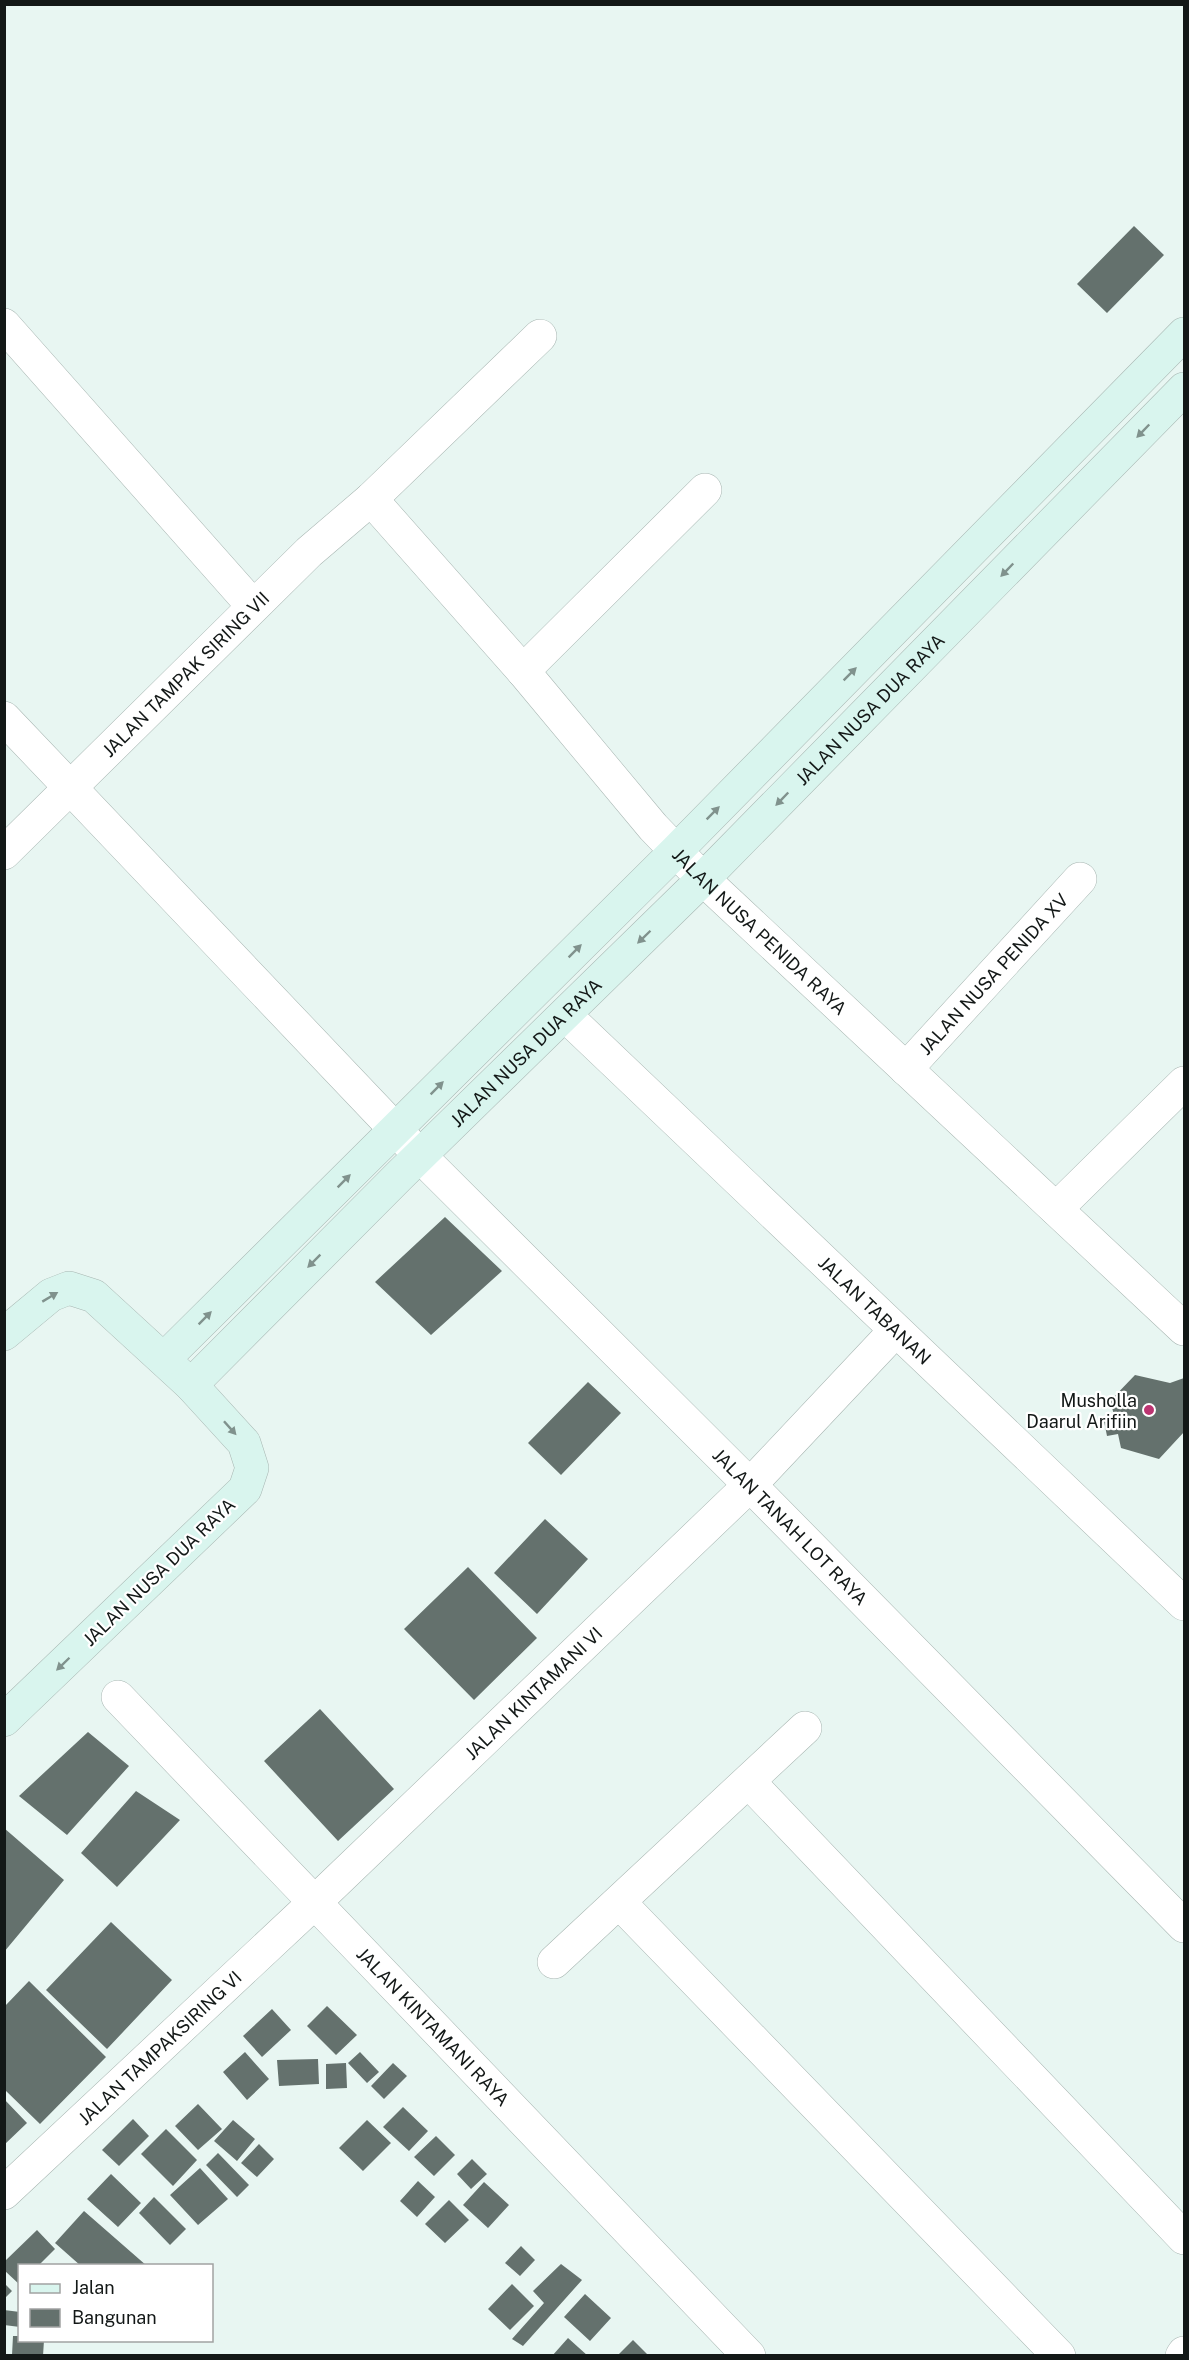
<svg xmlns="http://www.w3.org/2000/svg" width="1189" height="2360" font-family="'Public Sans',sans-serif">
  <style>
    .building { fill: #64716d }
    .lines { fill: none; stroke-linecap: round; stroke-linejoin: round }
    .street-casing { stroke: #a8b6b2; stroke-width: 34 }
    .secondary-casing { stroke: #a8b6b2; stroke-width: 34 }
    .street { stroke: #fff; stroke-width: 33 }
    .secondary { stroke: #d9f5ee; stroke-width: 33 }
    .oneway { fill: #80928d }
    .poi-dot { fill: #bc3471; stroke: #fff; stroke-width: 2 }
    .labels { text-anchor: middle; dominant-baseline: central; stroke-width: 4.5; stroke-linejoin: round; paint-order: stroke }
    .street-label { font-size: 18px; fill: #131817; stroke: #fff }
    .poi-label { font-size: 18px; fill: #131817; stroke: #fff; text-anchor: end }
  </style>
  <rect width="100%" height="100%" fill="#e8f6f2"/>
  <path class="building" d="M1134,226L1164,255L1107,313L1077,284Z
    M445,1217L502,1271L431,1335L375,1282Z
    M1135,1375L1170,1383L1184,1378V1432L1159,1459L1121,1448L1118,1434L1107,1436L1104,1421L1115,1418L1110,1401Z
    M588,1382L621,1413L561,1475L528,1443Z
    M545,1519L588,1559L537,1614L494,1573Z
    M468,1567L537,1638L474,1700L404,1629Z
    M320,1709L394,1789L338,1841L264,1761Z
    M88,1732L129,1766L67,1835L19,1796Z
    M136,1791L180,1820L117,1887L81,1853Z
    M4,1828L64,1880L4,1952Z
    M111,1922L172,1980L107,2049L46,1990Z
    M29,1981L106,2057L40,2124L5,2090V2006Z
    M327,2006L357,2035L336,2055L307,2026Z
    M272,2009L291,2030L262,2057L243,2036Z
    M245,2052L269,2079L247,2100L223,2072Z
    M360,2052L379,2072L367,2083L348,2063Z
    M318,2059L319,2084L279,2086L277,2060Z
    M346,2063L347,2088L326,2089V2064Z
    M393,2063L407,2076L384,2099L371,2086Z
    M4,2099L27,2123L4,2145Z
    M198,2104L222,2129L198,2150L175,2126Z
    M403,2107L428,2131L409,2151L383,2127Z
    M133,2119L149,2136L119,2166L102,2150Z
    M233,2120L255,2139L237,2161L214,2141Z
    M367,2120L391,2143L363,2171L339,2148Z
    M166,2129L197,2160L173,2186L141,2154Z
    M436,2136L455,2155L434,2176L414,2157Z
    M259,2144L274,2159L257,2177L241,2163Z
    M218,2153L249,2185L237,2197L206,2165Z
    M472,2159L487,2174L471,2189L457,2174Z
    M200,2168L228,2199L198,2225L170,2195Z
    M111,2174L141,2203L118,2227L87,2199Z
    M418,2181L435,2197L417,2217L400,2201Z
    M484,2182L509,2205L488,2228L463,2205Z
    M154,2197L186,2229L170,2245L139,2213Z
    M449,2200L469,2220L445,2243L425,2224Z
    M84,2211L147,2266H81L55,2243Z
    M37,2230L55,2249L38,2266H20V2285L4,2270V2262Z
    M521,2246L535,2260L520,2276L505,2263Z
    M561,2264L582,2280L523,2346L512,2339L544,2303L533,2291Z
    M5,2284L12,2291L5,2298Z
    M512,2284L534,2306L510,2330L488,2309Z
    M585,2294L611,2318L590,2341L564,2317Z
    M4,2310L20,2312V2327L4,2325Z
    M13,2336H20V2340H44L43,2356L12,2355Z
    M568,2338L588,2356H552Z
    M633,2340L649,2356H617Z"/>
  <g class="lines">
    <defs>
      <g id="street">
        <path d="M4,325L253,606"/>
        <path id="s1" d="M371,499L523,671L653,827L703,879L1184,1329"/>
        <path d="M523,671L705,490"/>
        <path id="s2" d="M4,718L432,1168L750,1485L1184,1926"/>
        <path id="s3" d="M4,853L309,552L371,499L540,336"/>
        <path id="s4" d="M565,1015L1184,1604"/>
        <path id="s5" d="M906,1069L1080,879"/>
        <path d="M1056,1209L1184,1083"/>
        <path id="s6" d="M118,1697L749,2356"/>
        <path d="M749,1782L1184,2238"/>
        <path d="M619,1902L1059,2356"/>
        <path d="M554,1962L805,1728"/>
        <path id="s7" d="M4,2193L315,1902L750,1485L895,1331"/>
        <path d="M1182,2356L1184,2353"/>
      </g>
      <g id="secondary">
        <path d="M4,1334L51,1295L69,1288L94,1296L191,1385L244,1443L252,1468L245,1489L4,1720"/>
        <path d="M164,1359L676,851L1184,334"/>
        <path id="s8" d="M191,1385L400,1175L703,879L1184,389"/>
      </g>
    </defs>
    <use href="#street" class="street-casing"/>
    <use href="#secondary" class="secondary-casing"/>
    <use href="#street" class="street"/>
    <use href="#secondary" class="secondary"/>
  </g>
  <defs><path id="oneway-solid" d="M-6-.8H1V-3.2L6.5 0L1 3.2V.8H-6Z" transform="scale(1.5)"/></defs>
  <g class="oneway">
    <use href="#oneway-solid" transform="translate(1143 431) rotate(134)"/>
    <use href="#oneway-solid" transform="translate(1007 570) rotate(134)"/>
    <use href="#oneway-solid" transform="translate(850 674) rotate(-45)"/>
    <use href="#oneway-solid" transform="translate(782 799) rotate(134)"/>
    <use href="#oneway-solid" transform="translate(713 813) rotate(-45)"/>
    <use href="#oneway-solid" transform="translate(644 937) rotate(136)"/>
    <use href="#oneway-solid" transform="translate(575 951) rotate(-45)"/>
    <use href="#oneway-solid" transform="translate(437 1088) rotate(-45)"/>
    <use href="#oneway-solid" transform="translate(344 1181) rotate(-45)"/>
    <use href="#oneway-solid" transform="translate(314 1261) rotate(135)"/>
    <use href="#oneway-solid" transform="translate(50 1297) rotate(-31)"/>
    <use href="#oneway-solid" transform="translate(205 1318) rotate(-45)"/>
    <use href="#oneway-solid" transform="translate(230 1428) rotate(48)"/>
    <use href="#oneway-solid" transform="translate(63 1664) rotate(136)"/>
  </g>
  <circle class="poi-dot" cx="1149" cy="1410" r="6"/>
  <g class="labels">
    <g class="street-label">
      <text stroke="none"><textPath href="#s3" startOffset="255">JALAN TAMPAK SIRING VII</textPath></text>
      <text stroke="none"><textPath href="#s8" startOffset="958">JALAN NUSA DUA RAYA</textPath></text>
      <text stroke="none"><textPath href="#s1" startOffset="582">JALAN NUSA PENIDA RAYA</textPath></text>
      <text stroke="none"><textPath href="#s5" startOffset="129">JALAN NUSA PENIDA XV</textPath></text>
      <text stroke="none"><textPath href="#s8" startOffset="472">JALAN NUSA DUA RAYA</textPath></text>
      <text stroke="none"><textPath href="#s4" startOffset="428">JALAN TABANAN</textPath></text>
      <text stroke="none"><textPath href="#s2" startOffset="1128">JALAN TANAH LOT RAYA</textPath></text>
      <text transform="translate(159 1572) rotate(-44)">JALAN NUSA DUA RAYA</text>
      <text stroke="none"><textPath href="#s7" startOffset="728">JALAN KINTAMANI VI</textPath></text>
      <text stroke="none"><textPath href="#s6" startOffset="456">JALAN KINTAMANI RAYA</textPath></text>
      <text stroke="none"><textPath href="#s7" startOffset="213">JALAN TAMPAKSIRING VI</textPath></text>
    </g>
    <g class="poi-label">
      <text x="1137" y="1400">Musholla<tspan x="1137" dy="21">Daarul Arifiin</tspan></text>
    </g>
  </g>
  <rect width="1189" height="2360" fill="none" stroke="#131817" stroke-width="12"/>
  <rect x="18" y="2264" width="195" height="78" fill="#ffffff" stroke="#a1a3a2" stroke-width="1.5"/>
  <rect x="30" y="2284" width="30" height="9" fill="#d9f5ee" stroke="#a1a3a2" stroke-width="1.5"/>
  <text x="72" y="2294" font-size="18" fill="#131817">Jalan</text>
  <rect x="30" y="2309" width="30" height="18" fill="#64716d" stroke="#a1a3a2" stroke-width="1.5"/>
  <text x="72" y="2324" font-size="18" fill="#131817">Bangunan</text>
</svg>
